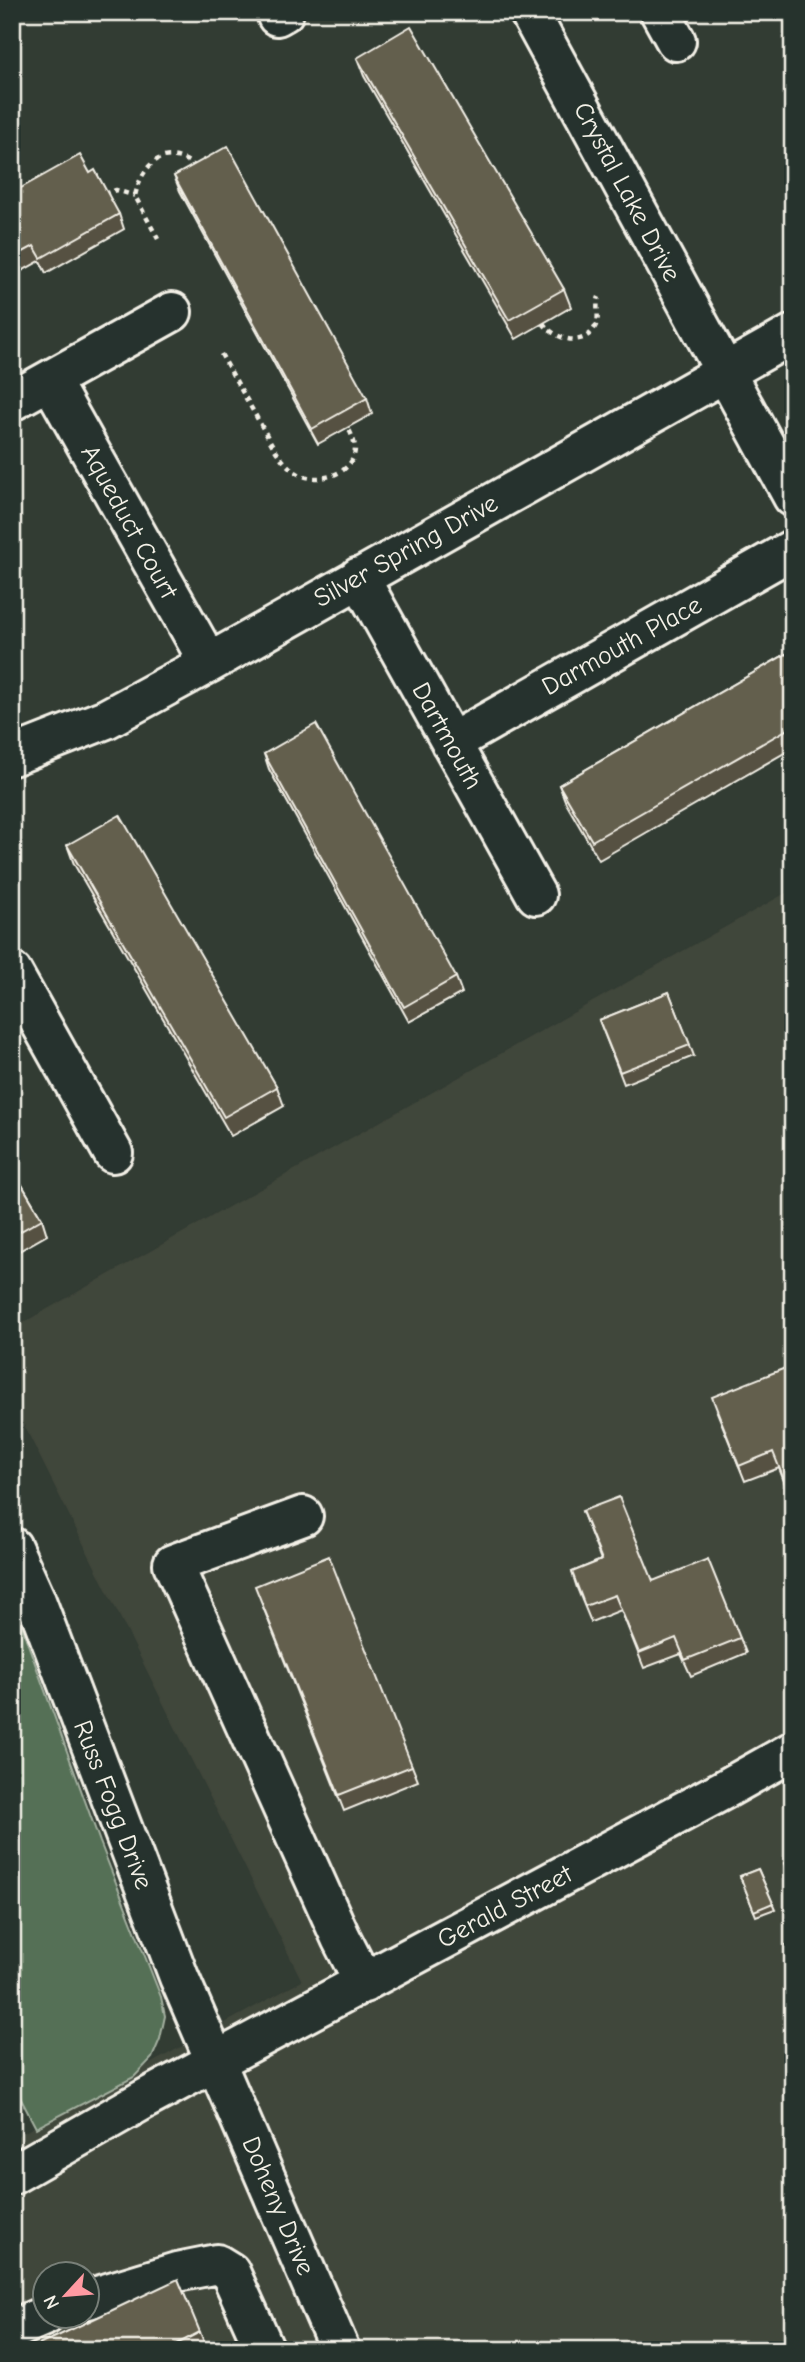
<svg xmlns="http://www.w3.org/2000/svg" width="805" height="2362" font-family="'Comic Neue',sans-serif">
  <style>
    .built { fill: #41463b; fill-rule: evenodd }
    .green { fill: #547057; stroke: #a4b0a0; stroke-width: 2 }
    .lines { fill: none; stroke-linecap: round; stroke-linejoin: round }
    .minor-casing { stroke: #f4f1e8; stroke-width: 44 }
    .path { stroke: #f4f1e8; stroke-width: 4.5; stroke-dasharray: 5 5; stroke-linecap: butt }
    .minor { stroke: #26332d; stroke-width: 38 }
    .wall { fill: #565142; stroke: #f4f1e8; stroke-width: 2 }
    .building { fill: #645e4d; stroke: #f4f1e8; stroke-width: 2 }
    .labels { text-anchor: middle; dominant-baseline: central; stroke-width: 5; stroke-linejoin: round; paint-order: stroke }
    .street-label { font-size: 26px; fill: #f4f1e8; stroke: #26332d }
  </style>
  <rect width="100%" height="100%" fill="#323c33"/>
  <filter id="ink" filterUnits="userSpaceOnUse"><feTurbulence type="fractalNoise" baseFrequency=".0143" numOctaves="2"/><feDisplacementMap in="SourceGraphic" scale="14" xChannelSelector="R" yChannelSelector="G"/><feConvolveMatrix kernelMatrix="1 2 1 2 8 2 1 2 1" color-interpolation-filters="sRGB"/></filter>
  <g filter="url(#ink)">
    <path class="built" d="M793,889V2350H12V2139L302,1981L12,1401V1329ZM46,2274H88V2316H46Z"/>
    <path class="green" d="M12,1600L100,1842L161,1997L165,2016L160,2039L152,2058L134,2077L36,2128L12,2082Z"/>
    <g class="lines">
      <defs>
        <path id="minor" d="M529,12L793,497
          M660,12L676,41
          M277,16L284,12
          M50,380L209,663
          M12,401L172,312
          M359,577L536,895
          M451,743L793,549
          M12,756L106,719L209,663L793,334
          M12,972L113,1153
          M303,1516L173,1564L341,1938L364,1983
          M12,1547L35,1598L179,1977L340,2350
          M12,2175L145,2099L727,1788L793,1751
          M88,2299L177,2272L217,2264L230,2272L265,2350
          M12,2330L46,2315"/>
      </defs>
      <use href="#minor" class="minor-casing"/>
      <path class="path" d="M104,194L116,190L135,196
        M158,239L135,196C142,164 165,142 196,167
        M543,323C555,340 585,349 596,325C600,317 595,306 599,297
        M221,354L274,448C280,457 287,467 297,473C316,485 354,475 355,449C355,441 351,434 348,427"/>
      <use href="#minor" class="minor"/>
    </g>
    <path class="wall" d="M787,12H793V23Z
      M357,58L564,289L571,307L516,339L364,76Z
      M90,173L119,214L124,229L46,273L40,261L13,276L16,284L12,286V193Z
      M174,176L367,398L372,414L318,444L180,191Z
      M793,650V748L599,860L566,803L559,785Z
      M264,754L456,977L462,993L409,1022L269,769Z
      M67,845L277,1087L284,1106L231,1136L74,864Z
      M669,992L694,1056L624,1084L599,1020Z
      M12,1168L42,1219L47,1235L12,1255Z
      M793,1365V1503H792L779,1468L745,1481L717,1412Z
      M582,1511L653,1581L740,1638L746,1653L691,1676L681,1654L644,1668L621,1610L591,1622L577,1588L572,1572L601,1560Z
      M261,1602L412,1766L418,1781L344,1811Z
      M758,1869L775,1909L756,1916L740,1876Z
      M200,2332L207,2350H28Z"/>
    <path class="building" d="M411,26L564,289L509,320L357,58Z
      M228,146L367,398L312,429L174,176Z
      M80,155L90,173L95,170L119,214L41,258L34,246L12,258V193Z
      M793,650V726L592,841L559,785Z
      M316,724L456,977L404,1007L264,754Z
      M120,815L277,1087L224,1117L67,845Z
      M669,992L690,1045L620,1072L599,1020Z
      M12,1168L42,1219L12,1236Z
      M793,1365V1485L787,1487L773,1452L739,1466L712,1397Z
      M619,1497L653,1581L708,1559L740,1638L685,1660L676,1638L639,1653L615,1595L585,1606L572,1572L602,1560L582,1511Z
      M329,1556L412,1766L339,1795L255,1586Z
      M793,1860V1884L785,1863Z
      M758,1869L773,1903L754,1911L740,1876Z
      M793,1943V1962L786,1945Z
      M178,2279L200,2332L175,2345L177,2350H28Z"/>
  </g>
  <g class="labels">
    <g class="street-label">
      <text transform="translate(627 192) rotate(62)">Crystal Lake Drive</text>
      <text transform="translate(129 522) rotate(61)">Aqueduct Court</text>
      <text transform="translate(406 551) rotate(-29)">Silver Spring Drive</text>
      <text transform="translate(622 646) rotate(-29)">Darmouth Place</text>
      <text transform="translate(447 736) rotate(61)">Dartmouth</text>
      <text transform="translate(113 1805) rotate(69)">Russ Fogg Drive</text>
      <text transform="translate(505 1907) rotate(-28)">Gerald Street</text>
      <text transform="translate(278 2206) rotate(67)">Doheny Drive</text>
    </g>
  </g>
  <rect width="805" height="2362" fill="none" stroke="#26332d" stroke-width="42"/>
  <rect x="21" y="21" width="763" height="2320" fill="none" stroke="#f4f1e8" stroke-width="2.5" filter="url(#ink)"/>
  <g transform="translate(66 2295) rotate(244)"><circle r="33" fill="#26332d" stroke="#787f78" stroke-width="2"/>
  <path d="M0-5L12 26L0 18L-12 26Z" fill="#ff9aa2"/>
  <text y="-10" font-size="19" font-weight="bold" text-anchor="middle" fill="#f4f1e8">N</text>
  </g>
</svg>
